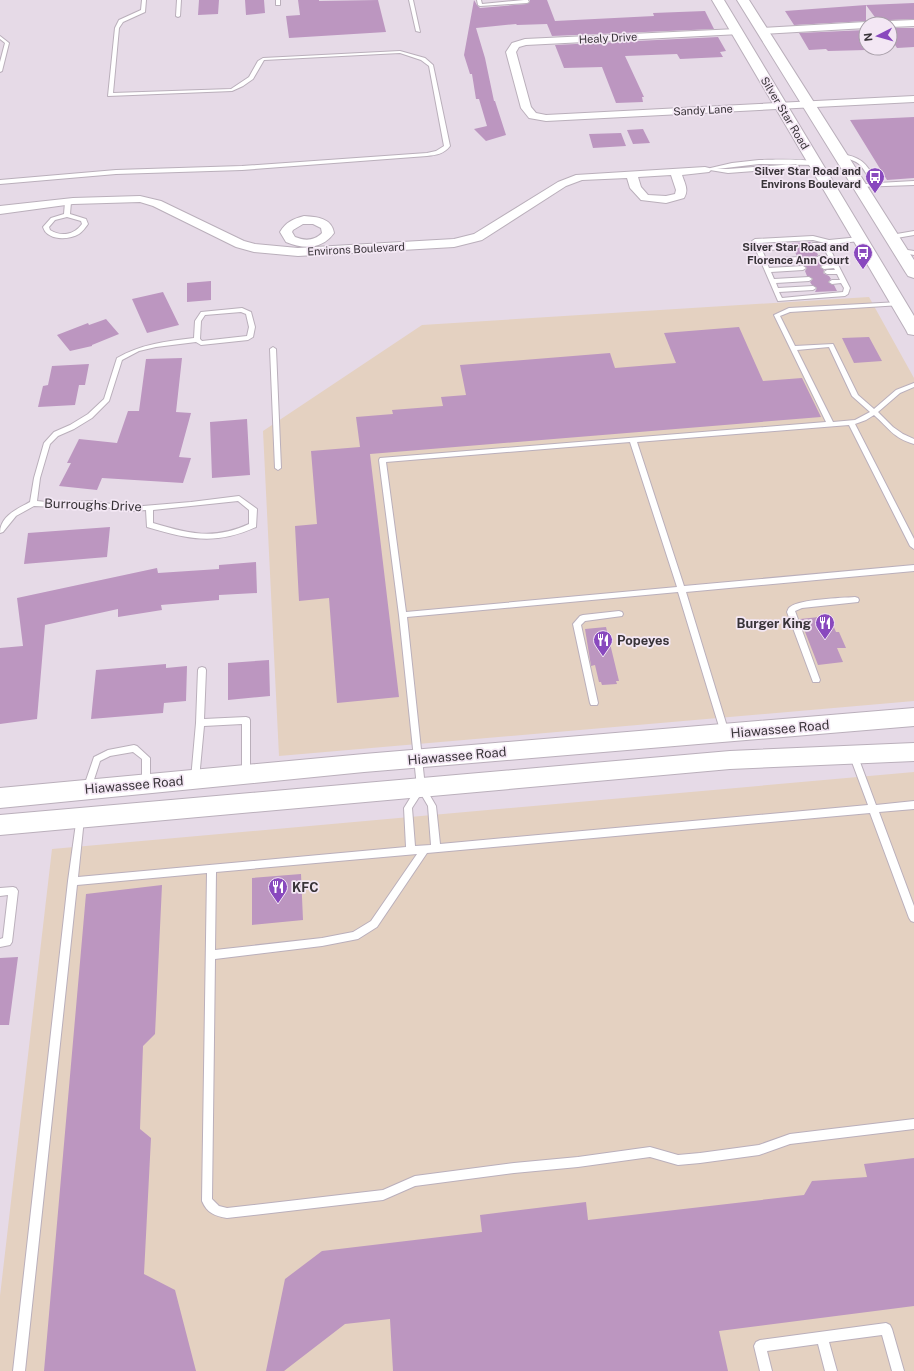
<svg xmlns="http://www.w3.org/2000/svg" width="914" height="1371" font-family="'Public Sans',sans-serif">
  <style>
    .commercial { fill: #e4d1c1 }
    .building { fill: #bc96c0 }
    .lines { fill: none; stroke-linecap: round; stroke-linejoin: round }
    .service-casing { stroke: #baafbb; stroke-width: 2 }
    .minor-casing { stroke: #baafbb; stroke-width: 2 }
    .tertiary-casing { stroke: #baafbb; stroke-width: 2 }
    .secondary-casing { stroke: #baafbb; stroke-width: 2 }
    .service { fill: #fff; fill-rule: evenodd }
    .minor { fill: #fff; fill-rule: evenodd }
    .tertiary { fill: #fff; fill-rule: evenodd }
    .secondary { fill: #fff; fill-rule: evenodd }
    .labels { text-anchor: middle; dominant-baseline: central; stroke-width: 3.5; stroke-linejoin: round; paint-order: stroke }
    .far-street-label { font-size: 11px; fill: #383338; stroke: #f3e7f4 }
    .far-poi-label { font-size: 11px; font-weight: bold; fill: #383338; stroke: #f3e7f4; text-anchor: end }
    .street-label { font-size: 13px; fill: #383338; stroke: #f3e7f4 }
    .poi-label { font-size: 13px; font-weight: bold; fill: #383338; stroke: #f3e7f4; text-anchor: start }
  </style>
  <rect width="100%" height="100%" fill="#e6dae7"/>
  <path class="commercial" d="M869,297L914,378V701L279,756L263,431L422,325Z
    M914,772V1371H0V1296L52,849Z"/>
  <path class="building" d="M199,0H219L218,14L198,15Z
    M245,0H264L265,13L246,15Z
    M298,0H319V1L378,0L386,32L289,38L286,16L300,15Z
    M474,0L477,5L480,8L527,4L530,2V0H547L555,21L654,16L653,13L705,11L714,29L552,36L547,24L517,25L516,24L476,28L485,58L494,101H495L506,135L486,141L474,129L487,126L479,99H476L472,74H470L464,55Z
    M914,3V19L890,20L884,24H880L866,5Z
    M866,5V21L794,25L785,11Z
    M890,28H914V47L897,48L890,37Z
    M866,30V50L828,51L826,49L809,50L799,33Z
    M718,37L726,51L720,52L723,57L680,59L677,54L625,56L644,97H642L643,102L616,103L602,67L564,68L555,45Z
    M914,117V178L887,180L850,120Z
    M643,129L650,143L633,144L627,130Z
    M621,133L626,146L593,148L589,134Z
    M811,242L809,245L815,248L818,255L815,258L821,261L823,264L820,267L824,270L823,273L829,276L831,279L828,282L834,285L837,291L815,292L817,288L812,285L810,282L813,279L807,276L805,271L807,268L802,265L800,262L803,259L797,256L794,250L797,247L791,243Z
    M211,281V300L187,302V283Z
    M163,292L179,325L147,333L132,299Z
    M106,319L119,334L92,345V346L70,351L57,335L88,323L89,325Z
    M739,327L763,381L802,378L821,417L370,454L399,697L337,703L329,598L299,601L295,526L317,524L311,451L360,447L356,417L393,414L392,410L443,406L441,397L466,395L460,365L610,353L615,368L676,363L664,333Z
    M869,337L882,361L854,363L842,338Z
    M182,358L176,412L191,413L179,457L191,458L183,483L102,478L97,490L59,486L71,463H67L79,439L117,443L128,411H139L146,359Z
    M89,364L85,385H79L75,405L38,407L43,386L48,385L52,366Z
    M247,419L250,475L212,478L210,422Z
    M110,527L107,557L24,564L28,533Z
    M256,562L257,593L219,595V600L161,605L162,610L118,617V609L45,625L37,719L0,724V648L23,646L17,598L157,568L158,573L219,569V565Z
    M829,616L836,632H839L846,648H837L843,662L818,665L800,619Z
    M606,627L619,681H616L617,684L602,685L601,682H599L595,665L591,666L585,629Z
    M269,660L270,696L228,700V663Z
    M166,664V668L187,666L186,701L164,703L163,713L91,719L96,670Z
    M301,874L303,920L252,925V878Z
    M162,885L155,1034L143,1046L140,1129L151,1138L144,1274L175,1290L196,1371H44L86,894Z
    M18,957L9,1025H0V958Z
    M914,1158V1306L719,1331L728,1371H393L390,1319L345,1324L284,1371H266L285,1279L322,1251L482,1232L480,1215L586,1202L588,1220L804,1195L812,1181L867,1177L864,1164Z"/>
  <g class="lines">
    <defs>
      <path id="service" d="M142,0H146L145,12L123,22L119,28L113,93L231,89L249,77L258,61L263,58L400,51L425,58L433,65L450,146C444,154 436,155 427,156L242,170L116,174L0,184V180L116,170L242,166L427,153L436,151L444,146L429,66L421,60L400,53L264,60L253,79L243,86L232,91L108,96L115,28L119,20L141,10Z
        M177,0H181L180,16L178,17L176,16Z
        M276,0H280V5H276Z
        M409,0H413L420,32L416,31Z
        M477,0H481L482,4L524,0H528L529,2L527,3L480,6L478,5Z
        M0,36L9,43L2,71L0,72V62L5,43L0,39Z
        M841,154C864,157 867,166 878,183L914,181V185L858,187V185L860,184H872C861,165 862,161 839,157V155Z
        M759,160C771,160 809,158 818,163L815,165L759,164L717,169H728L796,164L799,166L796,168L728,173L710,170L705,172L702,170L732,163Z
        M68,200L71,202L70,214L86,219L88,224C85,228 83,231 79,234C69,240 47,241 43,227L51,218L64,214L65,202ZM67,217L81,221L82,224C74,235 61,237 50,230L49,227L55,220Z
        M914,231V235L891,239L888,237L891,235Z
        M813,236L829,240L860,237L863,239L860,241L831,244L828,245L850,288L848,294L845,296L778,301L752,241L755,239ZM813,240L825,243H813L810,245L813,247H823L828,256H819L816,258L819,260L829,259L832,265H824L821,267L824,269L834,268L835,270H827L824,272L827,274H837L840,280H832L829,282L832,284L841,283L844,288L843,292L782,298L779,292L813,290L816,288L813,286L778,288L776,283L809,281L812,279L809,277L774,279L771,272L803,270L806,268L803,266L769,268L767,263L799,261L802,259L799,257L766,259L762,250L793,249L796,247L793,245L760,247L758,243Z
        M901,249L914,251V255L899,252L898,251Z
        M899,302L901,303V305L790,312L780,316L795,346L833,344L858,395L874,409L896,390L914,383V387L900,393L878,412L893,427L903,434L914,439V444C893,438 889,428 874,415L866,420L855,424L914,539V549L910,546L849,425L637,442L684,586L914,565V571L686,592L729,733L728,735H722L721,733L678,592L407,617L425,787L436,806L440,844L868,805L849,754L850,752L853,751L856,752L857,754L876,805L914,801V809L879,812L914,906V922L911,921L909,918L870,813L427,853L377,927L358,939L322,946L215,959L212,1199L219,1206L227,1208L383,1190L415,1176L514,1163L578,1157L650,1147L678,1155L700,1153L759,1145L790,1134L914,1119V1129L790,1144L759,1155L700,1163L678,1165L650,1157L578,1167L514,1173L415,1186L383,1200L227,1218C215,1216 207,1213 202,1201L207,873L77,885L25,1371H13L68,881L77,816L80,815L83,816L84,819L78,877L406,847L404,808L417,787L399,615L379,460L380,458L826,422L774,315L789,308ZM829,347L852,396L870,412L855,420L833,422L797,350ZM630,442L677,587L406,612L386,462ZM421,794L428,806L431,845L415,846L412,808ZM417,854L371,921L353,932L322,938L215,950L216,872Z
        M242,308L251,312L255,327L253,337L248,340L201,345L196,342L156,347L139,351L122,360L109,401L92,418L74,429L58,436L50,444L40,478L37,501L55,503L92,501L131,507L191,502L239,496L257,509L256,527C214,546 189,539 147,527L146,510L131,511L92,505L55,507L34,506L16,516L3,532L0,533C0,516 17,509 30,502L34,478L44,443L54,432L70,425L88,414L104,399L117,358C141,344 167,341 194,338L195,321L201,312ZM241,312L246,314L249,327L247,336L202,341L200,339L201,321L205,315ZM238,501L249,510V524C214,540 190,534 153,523V510Z
        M273,347L276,349L281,468L278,470L275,468L270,349Z
        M855,597L858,598L859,600L858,602L802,608L795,611L820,680L819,682H813L787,612C788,610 788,608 790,607C800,599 841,598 855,597Z
        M619,611L622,612L623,614L622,616L585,621L581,625L598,703L597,705H591L590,703L573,624L580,616L583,615Z
        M202,667L205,668L206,670L204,719L246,717L249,718L250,720V775L249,777L246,779L243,777L242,775V724L204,726L199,779L198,782L195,783L192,782L191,779L196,723L198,670L199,668Z
        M134,745L137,746L150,758V784L149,787L146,788L143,787L142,784V759L133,752L110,756L100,761L90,792L87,793L84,792L83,789L94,757L108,750Z
        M13,887L16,888L18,891L12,942L10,945L0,947V939L3,938L8,895L0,896V888Z
        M886,1323L890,1325L892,1329L904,1371H892L882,1335L829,1342L837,1371H825L818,1344L767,1351L772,1371H760L754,1346L756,1342L760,1340Z"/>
      <path id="minor" d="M914,20V26L890,27V24H885L890,21Z
        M866,22L870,24H866V28L762,34L757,31L762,28Z
        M737,29L742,32L740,34L526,45L519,47L516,52L531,107L536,113L546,115L914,96V102L546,121L529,118L521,108L506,52L512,43L525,39Z
        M705,167L709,168L711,170L709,172L682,175C685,184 689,190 684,198L666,203L641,200L630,188L627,178L582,180L566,186L482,240L454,247L298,256L254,252L236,247L153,206L140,202L73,204L0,214V206L73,198L140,196L161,201L244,241L255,244L298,248L454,239L474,234L558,182L576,175ZM671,175L676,190L675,194L666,196L648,195L641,187L638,177Z
        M304,216C317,217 332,218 334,233C322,250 303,249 286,242L280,232C286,222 293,219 304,216ZM303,224H313L321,228L322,233C314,241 305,241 295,237L292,232L293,230Z"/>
      <path id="tertiary" d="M914,708V726L364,772L0,808V788L364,754Z
        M914,743V761L730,769L0,835V815L730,751Z"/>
      <path id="secondary" d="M712,0H724L914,316V335L908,334L906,330Z
        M737,0H749L914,260V278L908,276L906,273Z"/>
    </defs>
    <use href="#service" class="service-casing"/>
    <use href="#minor" class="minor-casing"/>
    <use href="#tertiary" class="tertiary-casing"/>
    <use href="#secondary" class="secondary-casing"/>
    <use href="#service" class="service"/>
    <use href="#minor" class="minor"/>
    <use href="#tertiary" class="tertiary"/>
    <use href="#secondary" class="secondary"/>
  </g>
  <defs>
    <symbol id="bus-pin" viewBox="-11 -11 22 30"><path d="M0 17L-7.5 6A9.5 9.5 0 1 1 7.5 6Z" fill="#8949be" stroke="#f3e7f4"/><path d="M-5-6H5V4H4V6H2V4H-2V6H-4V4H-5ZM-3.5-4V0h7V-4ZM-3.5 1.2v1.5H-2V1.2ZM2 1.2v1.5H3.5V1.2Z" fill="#fff"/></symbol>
    <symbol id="restaurant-pin" viewBox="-11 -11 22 30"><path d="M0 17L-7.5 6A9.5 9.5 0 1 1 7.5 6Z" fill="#8949be" stroke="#f3e7f4"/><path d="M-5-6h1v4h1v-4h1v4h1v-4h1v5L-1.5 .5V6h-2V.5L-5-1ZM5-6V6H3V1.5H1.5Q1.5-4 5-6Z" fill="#fff"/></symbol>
  </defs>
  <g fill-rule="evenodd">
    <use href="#bus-pin" x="864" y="166" width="22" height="30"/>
    <use href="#bus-pin" x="852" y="242" width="22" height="30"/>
    <use href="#restaurant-pin" x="814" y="612" width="22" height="30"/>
    <use href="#restaurant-pin" x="592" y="629" width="22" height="30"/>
    <use href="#restaurant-pin" x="267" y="876" width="22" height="30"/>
  </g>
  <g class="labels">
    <g class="far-street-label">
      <text transform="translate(608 38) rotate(-3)">Healy Drive</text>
      <text transform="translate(703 110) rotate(-3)">Sandy Lane</text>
      <text transform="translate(785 113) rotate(59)">Silver Star Road</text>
      <text transform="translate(356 249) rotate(-3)">Environs Boulevard</text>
    </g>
    <g class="far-poi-label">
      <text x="861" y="171">Silver Star Road and<tspan x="861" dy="13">Environs Boulevard</tspan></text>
      <text x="849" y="247">Silver Star Road and<tspan x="849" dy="13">Florence Ann Court</tspan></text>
    </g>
    <g class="street-label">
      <text transform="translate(93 505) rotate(2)">Burroughs Drive</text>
      <text transform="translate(780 729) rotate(-5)">Hiawassee Road</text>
      <text transform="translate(457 756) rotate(-5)">Hiawassee Road</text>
      <text transform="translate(134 785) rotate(-5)">Hiawassee Road</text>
    </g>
    <g class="poi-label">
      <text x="811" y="623" text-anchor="end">Burger King</text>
      <text x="617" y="640">Popeyes</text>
      <text x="292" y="887">KFC</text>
    </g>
  </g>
  <g transform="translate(878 36) rotate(264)"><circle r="19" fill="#f3e7f4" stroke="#a89fa9"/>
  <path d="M0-3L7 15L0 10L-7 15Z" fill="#8949be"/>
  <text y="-6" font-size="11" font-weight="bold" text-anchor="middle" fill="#383338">N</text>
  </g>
</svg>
